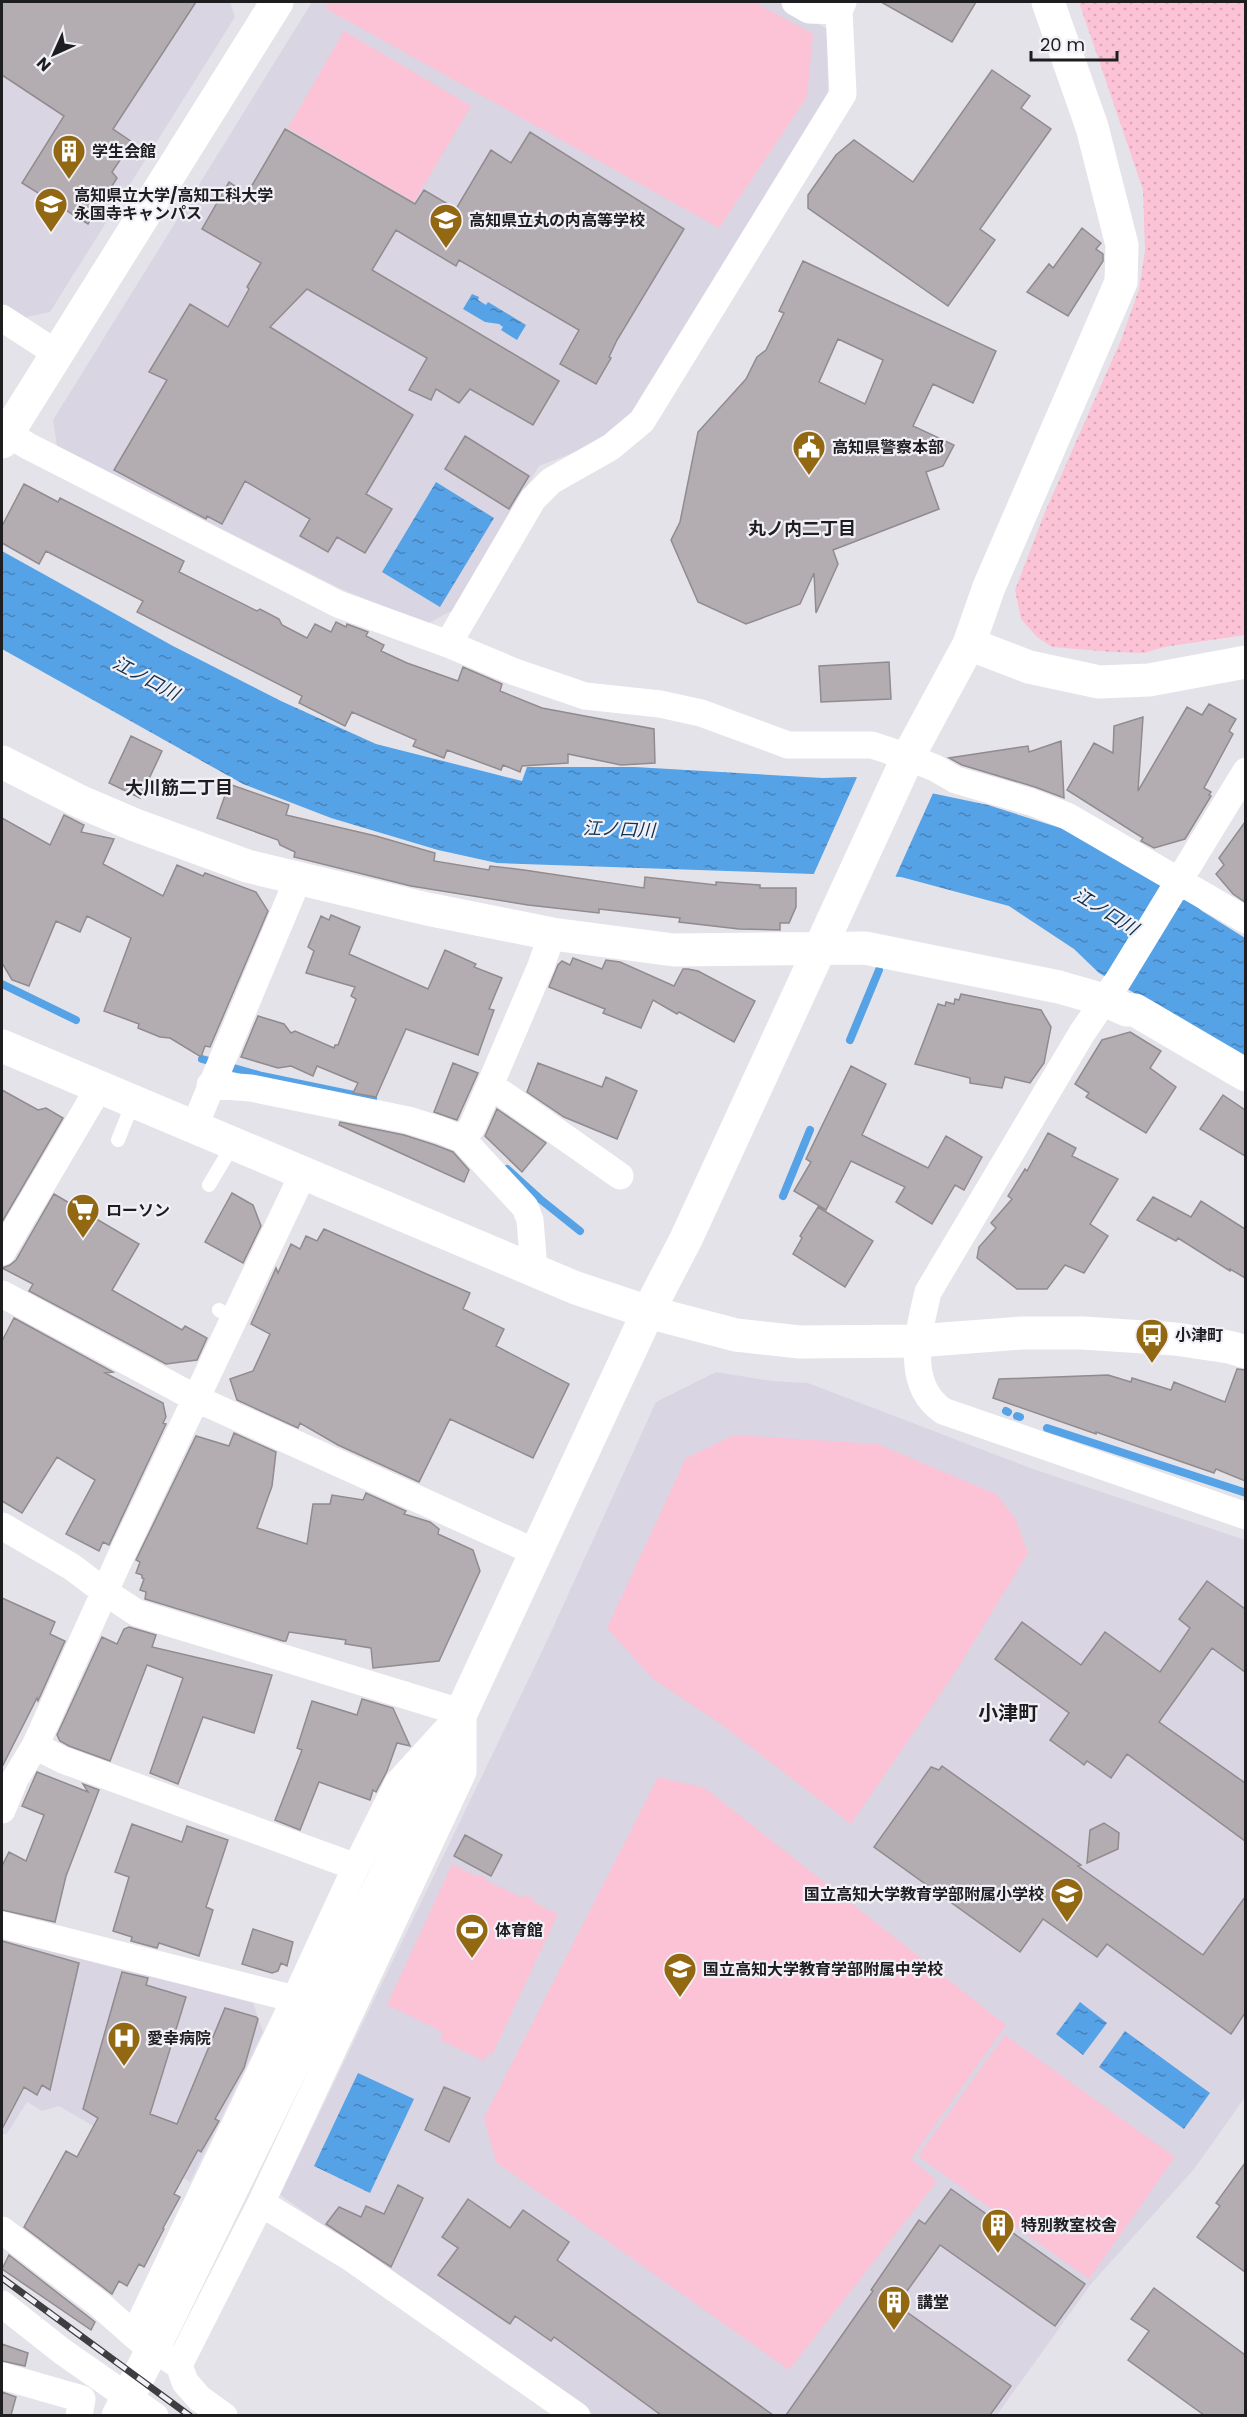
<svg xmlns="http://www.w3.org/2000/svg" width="1247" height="2417" font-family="Poppins,'Noto Sans JP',sans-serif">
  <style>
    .built { fill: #dad5e3 }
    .grass { fill: #fbc3d5 }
    .park { fill: url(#park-dots) }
    .water { fill: url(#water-ripples) }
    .pier { fill: #e5e3ea }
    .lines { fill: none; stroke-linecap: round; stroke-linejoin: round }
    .stream { stroke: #56a2e6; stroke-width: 8 }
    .building { fill: #b3adb2; stroke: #908b8f; stroke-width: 1.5; fill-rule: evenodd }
    .lane { stroke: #fff; stroke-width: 14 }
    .street { stroke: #fff; stroke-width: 27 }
    .secondary { stroke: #fff; stroke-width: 33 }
    .rail-casing { stroke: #3e3d40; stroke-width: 7 }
    .rail { stroke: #f2f0f7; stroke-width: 4.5; stroke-dasharray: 14; stroke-linecap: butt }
    .labels { text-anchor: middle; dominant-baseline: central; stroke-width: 4.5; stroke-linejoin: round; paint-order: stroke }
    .poi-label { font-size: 16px; font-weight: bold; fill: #1e1d1f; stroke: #f2f0f7; text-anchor: start }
    .neighbourhood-label { font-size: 18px; font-weight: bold; fill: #1e1d1f; stroke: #f2f0f7 }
    .water-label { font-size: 18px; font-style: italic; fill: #10304b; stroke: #f2f0f7 }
    .quarter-label { font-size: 20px; font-weight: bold; fill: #1e1d1f; stroke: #f2f0f7 }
  </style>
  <defs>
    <pattern id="park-dots" width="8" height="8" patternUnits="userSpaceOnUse" patternTransform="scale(1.5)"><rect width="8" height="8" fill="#fbc3d5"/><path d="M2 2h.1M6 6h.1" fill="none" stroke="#d7a7b6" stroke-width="1.8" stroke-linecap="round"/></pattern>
    <pattern id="water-ripples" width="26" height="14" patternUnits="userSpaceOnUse" patternTransform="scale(1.5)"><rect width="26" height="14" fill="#56a2e6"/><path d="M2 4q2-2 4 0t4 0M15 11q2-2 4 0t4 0" fill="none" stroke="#4783ba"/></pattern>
  </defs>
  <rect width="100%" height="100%" fill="#e5e3ea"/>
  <path class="built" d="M2,2H230L235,17L50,312L18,319L2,308Z
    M312,2H780L827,29L828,94L639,405L606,436L583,449L539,466L453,610L427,624L341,589L57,446L53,420Z
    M716,1372L772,1381L808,1383L1033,1469L1245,1540V2097L1195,2168L1091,2284L997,2415H594L280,2195L545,1645L656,1402Z
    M2,1936L253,2003L263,2032L190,2182L59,2106L42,2111L27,2102L6,2135L2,2133Z"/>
  <path class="grass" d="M329,2H754L813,34L807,97L719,228L325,8Z
    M344,31L471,106L414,202L288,128Z
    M734,1435L877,1444L996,1494L1015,1518L1028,1553L958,1668L851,1824L718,1722L653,1679L607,1628L686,1458Z
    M658,1777L705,1788L1006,2025L911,2159L937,2181L789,2370L496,2162L484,2118Z
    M452,1864L476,1876L477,1874L485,1877V1880L523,1898L525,1895L533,1898V1902L558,1914L492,2055L488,2053L484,2061L440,2040L443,2032L387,2005Z
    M1005,2035L1175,2157L1089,2279L918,2156Z"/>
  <path class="park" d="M1079,2H1245V635L1164,647L1144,653L1113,652L1052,647L1037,637L1021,619L1015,590L1045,512L1121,340L1139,289L1145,251L1143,190Z"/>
  <path class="water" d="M472,294L479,297L478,300L486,305L488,302L526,325L517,340L501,330L503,327L499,324L485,322L463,309Z
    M436,482L494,518L440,607L382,572Z
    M2,551L173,646L281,701L376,744L522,781L527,767H635L823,778L855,777L988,805L1073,832L1191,902L1202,911L1245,938V1056L1099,973L1074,949L1009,906L901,877L497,863L438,850L331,818L243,784L2,649Z
    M1080,2002L1107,2023L1083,2055L1056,2034Z
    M1125,2031L1210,2093L1184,2129L1099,2067Z
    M358,2073L414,2099L370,2193L314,2166Z"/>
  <path class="pier" d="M858,775L934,791L894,880L812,878Z"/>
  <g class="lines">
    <path class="stream" d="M2,984L76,1020
      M850,1040L879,970
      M202,1059L262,1076L373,1099
      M507,1169L540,1199L580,1231
      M783,1196L810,1130
      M1006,1411L1008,1412
      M1017,1416L1020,1417
      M1047,1428L1246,1493"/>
  </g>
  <path class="building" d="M2,2H196L113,129L132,142L112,172L117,178L88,224L22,183L64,116L2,75Z
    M881,2H976L952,42Z
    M992,70L1030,96L1021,108L1051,129L980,229L995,240L948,306L808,208V195L836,155L854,140L913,182Z
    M285,129L415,204L424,190L456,209L491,150L511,163L530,132L684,229L617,340L609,357L611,358L596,384L560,364L579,330L459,260L456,266L396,230L372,270L559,381L533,425L470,389L459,403L436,389L431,400L409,390L427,358L307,289L270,327L413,415L366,494L392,509L365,553L337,537L328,552L300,536L310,519L245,481L222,524L207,516L206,519L114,470L167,380L149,372L190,304L228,327L249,289L247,287L261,263L202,229L229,182L247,194Z
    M1082,228L1101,243L1096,249L1103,254V261L1068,316L1027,292L1049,264L1053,268Z
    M803,261L996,351L973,403L933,384L913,426L954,445L943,466L926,472L939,509L833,550L838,564L816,613L814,573L800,604L746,624L698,602L671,540L680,522L698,432L746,379L757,357L766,350L784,313L779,311ZM838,339L883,360L865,404L819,382Z
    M465,436L529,476L509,509L445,469Z
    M24,484L58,502L60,498L184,561L179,572L257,611L260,609L279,619L282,625L307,638L315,624L331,632L336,622L346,627L347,624L368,632L366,636L384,645L381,651L407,663L458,681L463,667L502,684L500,691L542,708L654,729L655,763L621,765L568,754V763L522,766L520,772L503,765L501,770L447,750L444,758L413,746L416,740L352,712L345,726L299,703L302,696L137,612L143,601L46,551L39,564L2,543V526Z
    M889,662L891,699L821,702L819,666Z
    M1209,704L1236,719L1229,731L1233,734L1204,788L1211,792L1209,795L1211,796L1185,839L1154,848L1141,841L1143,838L1067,790L1094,743L1113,753L1114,726L1143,717L1138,791L1187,707L1202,715Z
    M131,736L162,751L140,798L109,783Z
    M1061,741L1064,798L1035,787L962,765L949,758L1028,746L1029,752Z
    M229,784L289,805L286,815L376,836L435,853L434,861L489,870L490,866L524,870L644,888L645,877L716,885V882L760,885V888H796V907L789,923H780V930L739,929L679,922L680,918L599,909V913L528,905L411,886L294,857L295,852L280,845L278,840L217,818Z
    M64,815L84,825L81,832L114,839L103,864L163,896L177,865L203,876L205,873L256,892L268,911L210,1047L205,1046L201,1057L170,1038L160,1037L138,1028L139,1024L104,1011L131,938L87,916L80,932L56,921L29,986L12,980L2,963V818L50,845Z
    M1245,822V902L1233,894L1216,874L1224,865L1219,858Z
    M331,915L360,927L349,954L428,989L445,950L476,964L474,967L502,978L489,1009L494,1010L478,1055L406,1029L376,1097L353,1093L358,1083L317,1066L313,1076L291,1066L278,1068L241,1057L258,1016L284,1024L291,1033L295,1031L334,1048L335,1045H338L356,999L351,996L355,987L306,973L314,951L308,947L321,916L329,920Z
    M573,958L602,969L606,960L620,962L674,986L683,969H688L698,971L755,1001L734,1042L679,1012L677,1014L653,1000L641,1028L603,1013L605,1009L549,987L558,965L562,961L570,965Z
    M961,994L1041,1010L1051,1027L1044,1063L1030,1083L1005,1077L1002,1088L970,1083V1078L915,1064L938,1004L945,1006L946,1002L954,1004L955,999L959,1000Z
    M1130,1032L1161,1051L1150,1068L1176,1087L1146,1133L1086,1097L1089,1093L1075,1084L1102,1040Z
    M453,1063L478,1073L457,1120L434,1112Z
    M538,1063L602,1087L606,1077L637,1091L617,1139L564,1117L527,1092Z
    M851,1066L886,1084L862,1135L928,1168L946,1136L982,1157L964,1190L955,1185L932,1224L896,1202L905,1187L851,1161L826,1210L794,1191L811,1162L806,1159Z
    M2,1090L38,1110L46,1108L63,1118L2,1222Z
    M1223,1095L1245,1110V1156L1200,1129Z
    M497,1109L546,1143L522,1172L485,1136Z
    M340,1122L404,1135L435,1145L453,1152L469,1170L464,1182L339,1125Z
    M1048,1133L1076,1148L1072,1156L1118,1179L1090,1224L1108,1236L1084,1273L1065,1265L1047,1289H1017L977,1258L979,1247L996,1228L991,1223L1012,1199L1008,1196L1025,1169L1027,1171Z
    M232,1193L253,1205L261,1226L243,1263L205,1242Z
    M54,1194L139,1244L112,1290L182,1330L185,1326L207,1338L197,1360L166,1364L29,1291L33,1284L2,1268L10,1265L16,1260Z
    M1153,1197L1191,1217L1201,1201L1245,1229V1278L1230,1269V1271L1178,1238L1176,1241L1137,1220Z
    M818,1207L873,1241L845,1287L793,1254L802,1238L800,1236Z
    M324,1229L470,1293L463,1309L504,1329L496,1346L569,1384L533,1458L450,1419L419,1482L338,1445L300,1423L298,1428L237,1400L230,1379L253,1371L270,1334L251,1324L276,1268L278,1273L291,1244L300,1249L306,1236L317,1241Z
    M14,1318L113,1372L105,1373L163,1403L166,1417L163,1423L166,1424L109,1545L103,1542L99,1551L66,1534L95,1480L57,1457L22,1513L2,1501V1341Z
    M1237,1369L1245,1370V1481L1216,1469L1214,1473L1096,1432V1434L993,1398L999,1379L1108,1375L1131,1382L1132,1378L1171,1390L1174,1382L1225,1402Z
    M234,1433L276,1452L272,1486L257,1528L307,1544L313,1504H330L332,1495L363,1500L366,1493L406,1511L404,1514L430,1522L439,1529L438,1534L473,1550L480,1571L439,1661L373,1668L371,1648L345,1644L346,1640L289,1632L286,1641H283L145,1599L146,1592L140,1590L144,1579L142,1578V1575L136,1573L140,1562L136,1560L196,1436L229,1446Z
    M1207,1581L1245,1609V1672L1212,1648L1159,1722L1245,1783V1841L1127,1754L1111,1778L1087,1761L1084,1765L1079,1761L1050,1740L1069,1713L995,1659L1022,1622L1081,1665L1105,1632L1160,1672L1190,1628L1179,1619Z
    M2,1598L55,1622L50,1634L65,1641L38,1701L37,1698L2,1767Z
    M129,1627L156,1635L152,1647L272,1675L254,1733L203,1717L178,1784L150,1773L183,1678L147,1665L110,1761L69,1746L60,1741L57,1735L102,1637L117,1644L124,1629Z
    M362,1699L393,1708L410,1746L397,1743L387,1771L376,1792L373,1790L370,1800L319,1782L300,1830L275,1820L302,1750L297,1748L312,1701L357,1715Z
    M942,1766L1081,1865L1078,1866L1203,1955L1245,1897V2013L1231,2034L1107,1944L1097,1957L1043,1919L1020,1952L874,1847L931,1767L939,1770Z
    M37,1772L88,1792L83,1784L99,1790L66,1876L55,1922L2,1910V1866L9,1852L26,1861L44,1815L22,1806Z
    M1104,1823L1119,1833L1118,1849L1087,1863L1090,1830Z
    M132,1824L182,1842L187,1826L228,1840L206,1907L213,1910L199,1956L159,1943L157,1948L131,1941L132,1937L113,1931L129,1877L115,1872Z
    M465,1835L502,1855L491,1876L454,1856Z
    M253,1929L293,1942L287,1966L281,1963L278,1971L272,1973L242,1964Z
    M2,1941L79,1963L50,2090L42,2085L37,2095L24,2087L2,2129Z
    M122,1972L148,1978L146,1985L186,1997L150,2114L177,2124L225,2008L256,2017L258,2019L244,2068L215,2119L219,2121L201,2152L198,2150L174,2194L180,2197L163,2228L164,2229L144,2267L139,2264L127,2286L119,2281L112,2294L24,2227L66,2151L77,2157L98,2118L83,2109Z
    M444,2087L470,2098L449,2142L425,2130Z
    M1245,2163V2272L1197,2237L1220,2206L1216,2203Z
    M398,2185L423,2198L391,2267L326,2224L339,2207L361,2217L366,2206L384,2214Z
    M951,2189L1085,2284L1055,2326L940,2245L897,2305L1011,2386L990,2415H786L873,2291L871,2290L919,2220L925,2224Z
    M468,2199L510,2228L523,2210L569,2242L557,2260L773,2415H661L554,2337L551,2341L515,2316L510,2324L438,2275L458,2248L442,2237Z
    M9,2255L95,2322L91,2330L2,2269Z
    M1154,2288L1245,2355V2415H1204L1128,2360L1149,2331L1131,2319Z
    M2,2344L28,2353L25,2366L2,2361Z
    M2,2392L16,2397L11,2415H2Z"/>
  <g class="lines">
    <path class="lane" d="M118,1140L134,1100
      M209,1185L234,1143
      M219,1310L235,1320"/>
    <path class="street" d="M795,2L809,10L839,11
      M2,318L56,353
      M7,433L28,446L338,604L448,644L515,672L585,696L660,704L701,713L788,745H872L908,757L935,768L956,780L1031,802L1067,816L1246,920
      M448,644L533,499L551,481L611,447L642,421L843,94L839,11L843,2
      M1246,771L1119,979L1082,1033L928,1292C919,1331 904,1384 943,1411L1246,1516
      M210,1085L251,1088L408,1120L440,1130L462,1139L525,1207L530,1220L534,1270
      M490,1085L620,1176
      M195,1125L298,879
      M462,1139L472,1127L541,966L552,934
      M2,1252L100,1086
      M2,1294L197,1399L537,1553
      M2,1526L72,1567L105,1592L137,1613L463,1713
      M35,1746L63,1760L356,1867
      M2,1810L15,1779L35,1746L120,1558L303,1174
      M2,1925L295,1999
      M261,2203L351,2258L577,2416
      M2,2230L99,2304L141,2341L179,2365L185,2382L199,2398L224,2416
      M2,2304L63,2352L155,2416
      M134,2335L295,1999L356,1867L398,1783L448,1728
      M179,2365L261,2203L463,1772V1713
      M2,2376L82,2399L79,2416"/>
    <path class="secondary" d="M2,442L277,2
      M969,644L1029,667L1099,682L1149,680L1246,662
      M2,762L81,802L135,825L247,866L427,909L552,934L674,950L865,948L1059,987L1104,1000L1127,1010H1135L1246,1075
      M2,1046L576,1288L648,1312L736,1335L800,1342L917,1341L1022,1333H1082L1175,1339L1229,1347L1246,1352
      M118,2416L163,2329L380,1887L648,1312L686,1239L908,757L969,644L989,587L1121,282L1122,245L1092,127L1048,2"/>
    <defs>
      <path id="rail" d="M2,2278L190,2416"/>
    </defs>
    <use href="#rail" class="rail-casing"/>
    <use href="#rail" class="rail"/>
  </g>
  <defs>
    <symbol id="building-pin" viewBox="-11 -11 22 30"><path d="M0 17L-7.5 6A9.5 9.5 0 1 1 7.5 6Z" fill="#926912" stroke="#f2f0f7"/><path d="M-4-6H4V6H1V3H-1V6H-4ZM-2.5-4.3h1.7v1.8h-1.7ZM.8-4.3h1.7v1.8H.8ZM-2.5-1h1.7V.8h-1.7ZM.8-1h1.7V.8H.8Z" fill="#fff"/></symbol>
    <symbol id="university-pin" viewBox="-11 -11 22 30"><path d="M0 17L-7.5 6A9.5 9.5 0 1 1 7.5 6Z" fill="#926912" stroke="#f2f0f7"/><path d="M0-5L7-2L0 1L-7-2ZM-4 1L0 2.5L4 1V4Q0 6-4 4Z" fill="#fff"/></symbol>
    <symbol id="school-pin" viewBox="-11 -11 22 30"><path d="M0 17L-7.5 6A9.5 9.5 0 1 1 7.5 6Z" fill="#926912" stroke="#f2f0f7"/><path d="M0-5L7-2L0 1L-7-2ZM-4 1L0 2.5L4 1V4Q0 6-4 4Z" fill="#fff"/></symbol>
    <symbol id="civic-pin" viewBox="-11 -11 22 30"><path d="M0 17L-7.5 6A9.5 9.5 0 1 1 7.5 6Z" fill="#926912" stroke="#f2f0f7"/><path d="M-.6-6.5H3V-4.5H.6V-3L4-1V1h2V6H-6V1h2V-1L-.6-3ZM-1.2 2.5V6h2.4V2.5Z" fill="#fff"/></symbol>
    <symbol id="supermarket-pin" viewBox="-11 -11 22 30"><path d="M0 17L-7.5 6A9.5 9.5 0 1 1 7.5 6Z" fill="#926912" stroke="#f2f0f7"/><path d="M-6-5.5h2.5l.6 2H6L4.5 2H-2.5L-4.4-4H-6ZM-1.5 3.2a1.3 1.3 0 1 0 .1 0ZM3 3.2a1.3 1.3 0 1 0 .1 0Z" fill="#fff"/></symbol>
    <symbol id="bus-pin" viewBox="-11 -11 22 30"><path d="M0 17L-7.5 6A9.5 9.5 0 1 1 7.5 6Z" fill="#926912" stroke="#f2f0f7"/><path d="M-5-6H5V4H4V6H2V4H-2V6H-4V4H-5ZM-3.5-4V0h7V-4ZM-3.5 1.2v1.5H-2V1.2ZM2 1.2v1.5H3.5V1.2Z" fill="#fff"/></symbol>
    <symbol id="stadium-pin" viewBox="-11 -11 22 30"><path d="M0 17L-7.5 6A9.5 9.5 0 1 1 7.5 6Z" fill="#926912" stroke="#f2f0f7"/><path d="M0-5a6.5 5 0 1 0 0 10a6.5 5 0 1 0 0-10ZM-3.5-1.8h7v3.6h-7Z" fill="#fff"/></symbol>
    <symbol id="hospital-pin" viewBox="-11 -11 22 30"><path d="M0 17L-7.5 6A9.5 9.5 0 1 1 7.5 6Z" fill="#926912" stroke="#f2f0f7"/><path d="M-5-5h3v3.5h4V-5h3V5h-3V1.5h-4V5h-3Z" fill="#fff"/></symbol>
  </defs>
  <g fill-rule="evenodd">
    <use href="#building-pin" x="50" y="132" width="38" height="52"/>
    <use href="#university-pin" x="32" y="185" width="38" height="52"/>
    <use href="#school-pin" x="427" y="201" width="38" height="52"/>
    <use href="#civic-pin" x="790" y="428" width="38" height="52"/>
    <use href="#supermarket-pin" x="64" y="1191" width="38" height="52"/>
    <use href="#bus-pin" x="1133" y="1316" width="38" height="52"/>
    <use href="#school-pin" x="1048" y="1875" width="38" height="52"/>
    <use href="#stadium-pin" x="453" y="1911" width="38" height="52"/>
    <use href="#school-pin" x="661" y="1950" width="38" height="52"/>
    <use href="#hospital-pin" x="105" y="2019" width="38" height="52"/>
    <use href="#building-pin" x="979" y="2206" width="38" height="52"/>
    <use href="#building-pin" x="875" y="2283" width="38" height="52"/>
  </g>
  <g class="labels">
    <g class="poi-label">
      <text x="92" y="151">学生会館</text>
      <text x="74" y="195">高知県立大学/高知工科大学<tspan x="74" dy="18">永国寺キャンパス</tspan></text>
      <text x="469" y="220">高知県立丸の内高等学校</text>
      <text x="832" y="447">高知県警察本部</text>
      <text x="106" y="1210">ローソン</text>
      <text x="1175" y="1335">小津町</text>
      <text x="1044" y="1894" text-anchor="end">国立高知大学教育学部附属小学校</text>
      <text x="495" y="1930">体育館</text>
      <text x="703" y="1969">国立高知大学教育学部附属中学校</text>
      <text x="147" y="2038">愛幸病院</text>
      <text x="1021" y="2225">特別教室校舎</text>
      <text x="917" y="2302">講堂</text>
    </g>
    <g class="neighbourhood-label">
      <text x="802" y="528">丸ノ内二丁目</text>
      <text x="179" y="787">大川筋二丁目</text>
    </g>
    <g class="water-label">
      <text transform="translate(146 678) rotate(28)">江ノ口川</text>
      <text transform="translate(619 829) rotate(2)">江ノ口川</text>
      <text transform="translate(1106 911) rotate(32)">江ノ口川</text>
    </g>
    <g class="quarter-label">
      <text x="1008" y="1713">小津町</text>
    </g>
  </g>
  <rect width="1247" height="2417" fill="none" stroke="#1e1d1f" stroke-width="6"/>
  <g transform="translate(54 54) rotate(225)" stroke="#f2f0f7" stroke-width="4.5" paint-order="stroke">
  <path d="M0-4.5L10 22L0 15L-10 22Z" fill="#1e1d1f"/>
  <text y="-9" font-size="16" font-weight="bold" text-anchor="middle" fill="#1e1d1f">N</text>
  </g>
  <path d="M1031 51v9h86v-9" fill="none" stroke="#1e1d1f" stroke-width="3"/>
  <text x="1040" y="51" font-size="18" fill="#1e1d1f" stroke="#f2f0f7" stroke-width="4.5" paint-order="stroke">20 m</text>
</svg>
